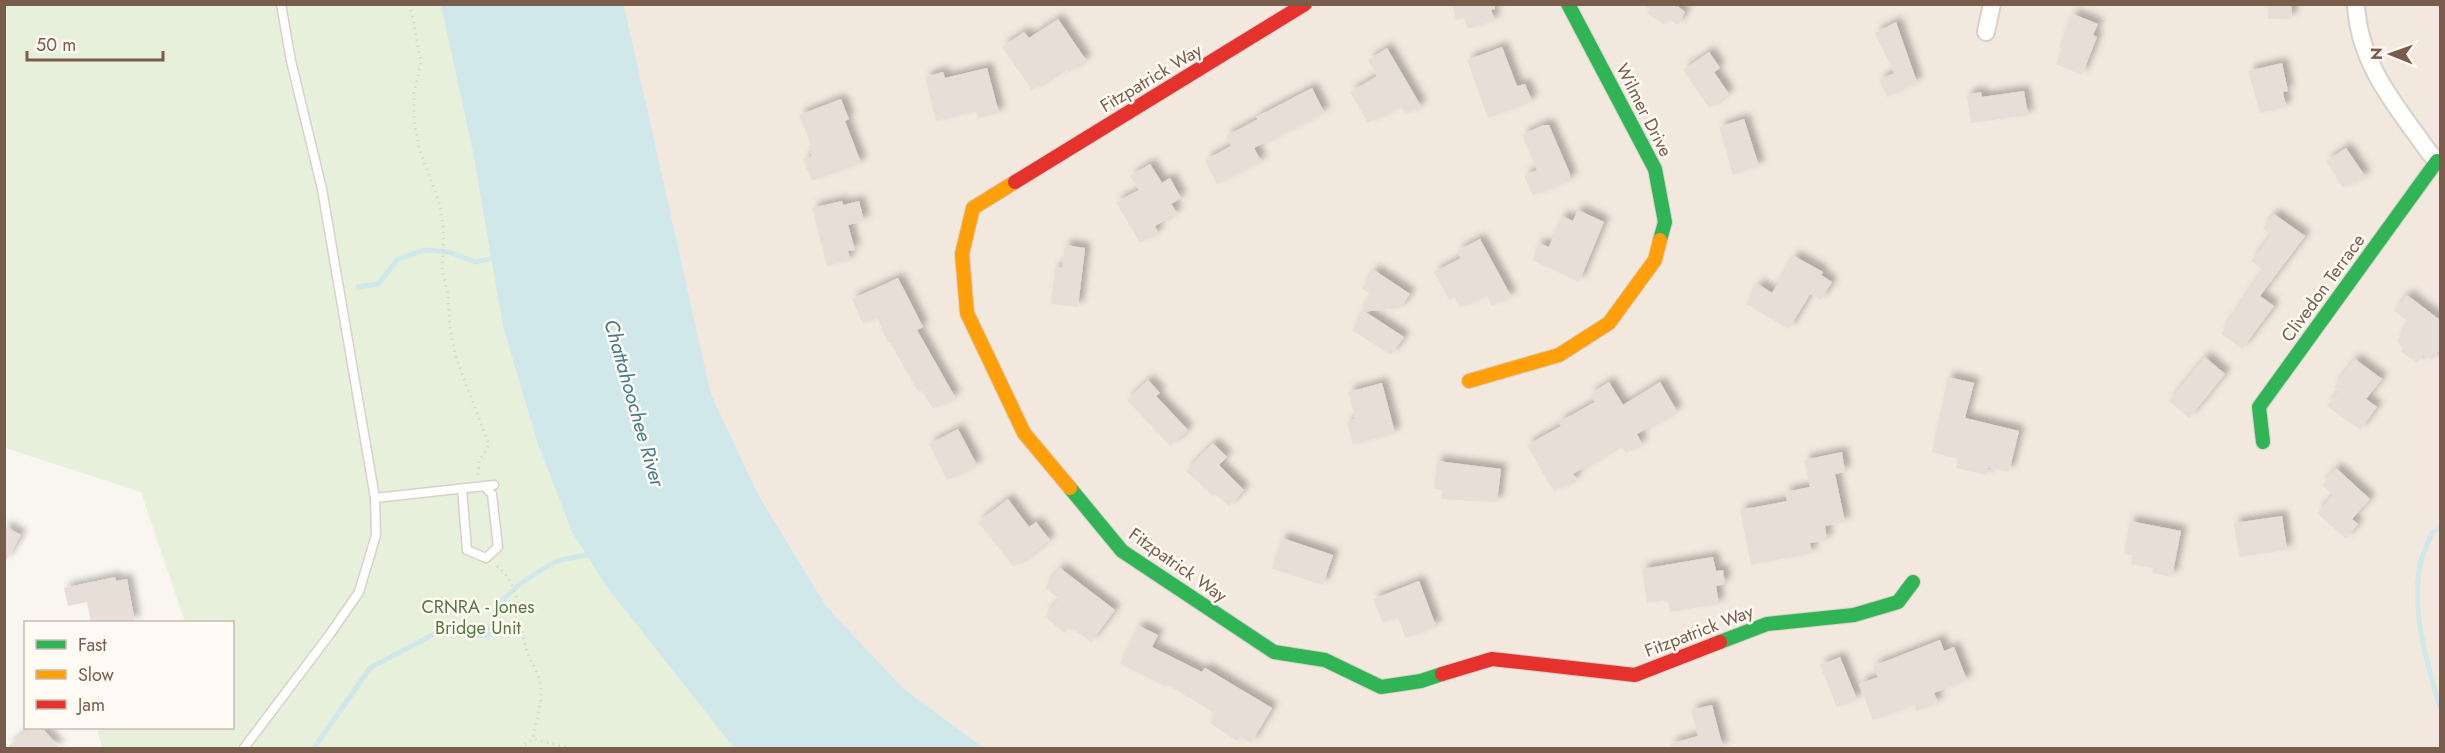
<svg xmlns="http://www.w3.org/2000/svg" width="2445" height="753" font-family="Jost,sans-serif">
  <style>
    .residential { fill: #f2e8de }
    .green { fill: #e7f0db }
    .water { fill: #d0e8ea }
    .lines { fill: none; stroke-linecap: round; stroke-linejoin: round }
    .stream { stroke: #d0e8ea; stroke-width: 5 }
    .building { fill: #e6ded7; filter: url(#shadow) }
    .lane-casing { stroke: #d7d1cb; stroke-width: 11 }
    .street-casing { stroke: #d7d1cb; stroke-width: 20 }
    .fast-casing { stroke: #d9d2cb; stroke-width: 16 }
    .slow-casing { stroke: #d9d2cb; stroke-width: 16 }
    .jam-casing { stroke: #d9d2cb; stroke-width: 16 }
    .path { stroke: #dcd5d0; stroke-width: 3; stroke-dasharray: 1.5 4.5; stroke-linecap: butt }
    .lane { stroke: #fefefd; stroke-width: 8 }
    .street { stroke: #fefefd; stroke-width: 16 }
    .fast { stroke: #30b455; stroke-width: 14 }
    .slow { stroke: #ff9f0a; stroke-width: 14 }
    .jam { stroke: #e5322d; stroke-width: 14 }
    .labels { text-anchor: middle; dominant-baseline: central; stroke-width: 5; stroke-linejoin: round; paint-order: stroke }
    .street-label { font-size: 18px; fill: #7a5c4d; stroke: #fffaf3 }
    .park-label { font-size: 18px; fill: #537a41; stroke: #fffaf3 }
    .water-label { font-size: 20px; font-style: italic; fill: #437c86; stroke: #fffaf3 }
  </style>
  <defs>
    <filter id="shadow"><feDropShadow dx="5.5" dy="-5.5" stdDeviation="3" flood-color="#0004"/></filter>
  </defs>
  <rect width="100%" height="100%" fill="#f9f5f0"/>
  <path class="residential" d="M624,5H2440V748H984L904,689L826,606L758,494L711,394Z"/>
  <path class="green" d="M5,5H449L737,748H102L97,728H232V622H185L141,492L5,448Z"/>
  <path class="water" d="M441,5H624L711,394L758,494L826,606L904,689L984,748H734L607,587L572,532L537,441L503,326L473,152Z"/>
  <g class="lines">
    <path class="stream" d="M358,287L378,284L398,259L425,250L449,252L475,262L490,259
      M2440,529L2432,532C2428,544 2420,558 2419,571C2413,617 2427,664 2440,707
      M314,748L370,668L438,632L488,636L498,604L521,583L556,561L587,555"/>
  </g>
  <path class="building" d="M1452,4H1495V9L1491,10L1495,20L1468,29L1464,18L1456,20Z
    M1643,4H1675L1685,12L1678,25L1667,18L1664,24L1647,14L1650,9Z
    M2268,4H2292L2291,19H2268Z
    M2073,14L2098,24L2093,35L2097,37L2082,75L2056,64L2063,49L2059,47Z
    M1058,19L1086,60L1069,72L1066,68L1032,90L1002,47L1024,32L1029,38Z
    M1896,22L1917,82L1887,97L1879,80L1894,73L1875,33Z
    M1502,47L1517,86L1525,84L1532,101L1488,118L1467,60Z
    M1387,48L1421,106L1406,115L1401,106L1368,123L1350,92L1377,76L1368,60Z
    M1709,52L1720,68L1714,72L1729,94L1709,108L1683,70Z
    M2282,63L2288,91L2283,92L2286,107L2260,113L2248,71Z
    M987,68L999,113L978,118L976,111L936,121L925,77L943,72L945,78Z
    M1312,88L1324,112L1254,148L1261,161L1217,184L1205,160L1231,146L1226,136L1258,119L1256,117Z
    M2024,91L2028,115L1971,123L1967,95L1981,92L1982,97Z
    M841,99L849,119L845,121L861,163L812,181L803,159L812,156L808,146L811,145L799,115Z
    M1744,119L1759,166L1733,175L1719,127Z
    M1543,125H1549L1570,174V180L1533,196L1524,176L1537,170L1522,135Z
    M2346,148L2365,176L2343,188L2326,161Z
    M1150,164L1162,183L1170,178L1181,198L1171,204L1177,213L1155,226L1158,233L1140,243L1116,202L1139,190L1130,176Z
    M842,201L843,205L859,201L864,221L848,225L855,250L848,251L850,260L827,266L812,208Z
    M1578,210L1604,222L1579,282L1532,260L1539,243L1549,247L1562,216L1573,221Z
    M2274,214L2305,236L2260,296L2274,306L2242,349L2221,334L2263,270L2251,261L2271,235L2263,228Z
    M1480,239L1511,296L1492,306L1486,294L1460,308L1454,297L1449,300L1434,272L1461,258L1457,251Z
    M1065,245L1085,248L1078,307L1051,304L1055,267L1062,268Z
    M1794,256L1823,272L1821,275L1832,282L1821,300L1810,294L1789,329L1746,304L1758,284L1772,293Z
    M1374,270L1410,294L1400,308L1361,312L1371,295L1362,288Z
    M898,278L923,327L917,330L955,397L933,409L922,391L918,392L890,342L888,343L877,317L863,324L852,299Z
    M2407,295L2440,320V349L2432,360L2423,355L2418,363L2401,352L2403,348L2397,341L2409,322L2394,311Z
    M1364,311L1404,337L1391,355L1352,330Z
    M2205,357L2225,374L2189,418L2169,401Z
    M2355,359L2382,379L2366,399L2377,407L2360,430L2327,406L2339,391L2334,387Z
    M1948,377L1974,383L1965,418L2019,431L2009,472L1988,467L1986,475L1956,468L1958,459L1932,452Z
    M1148,380L1160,393L1156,396L1188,430L1170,446L1127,400Z
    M1609,382L1623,405L1660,382L1677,411L1637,434L1642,444L1626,453L1621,445L1573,474L1576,479L1554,492L1527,445L1561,426L1559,422L1595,402L1590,394Z
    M1382,383L1395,433L1353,445L1347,422L1355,419L1348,392Z
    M958,429L977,465L947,480L929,444Z
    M1213,443L1227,457L1219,465L1244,490L1229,506L1215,494L1213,496L1186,471Z
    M1842,452L1845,472L1835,474L1845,522L1825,526L1827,540L1810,543L1812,553L1751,565L1740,510L1787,501L1785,492L1810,487L1804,460Z
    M1437,461L1501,469L1497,502L1441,499L1443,490L1434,489Z
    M2336,468L2370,499L2352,519L2358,524L2346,539L2317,513L2333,495L2322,485Z
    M1008,499L1029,527L1036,522L1050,540L1014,567L978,522Z
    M2282,516L2287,550L2239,557L2234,523Z
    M2130,521L2181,531L2172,577L2152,573L2153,568L2131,564L2133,555L2124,554Z
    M4,526L21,535L4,564Z
    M1282,538L1333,555L1323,585L1272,569Z
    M1713,557L1716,571L1723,570L1725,584L1716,586L1719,604L1670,612L1668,600L1647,603L1642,569Z
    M1060,568L1115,610L1091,642L1070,626L1065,633L1045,617L1059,599L1045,588Z
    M115,577L116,581L127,579L135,622H91L87,602L68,606L64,588Z
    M1419,581L1436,626L1406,638L1398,617L1383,623L1373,599Z
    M1139,626L1158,635L1152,647L1202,672L1205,668L1272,708L1251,743L1240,737L1237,741L1210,723L1216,714L1168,685L1166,687L1120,664Z
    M1940,640L1944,651L1954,647L1967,680L1934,693L1938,702L1916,711L1914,705L1873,720L1859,684L1878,677L1873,666Z
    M1840,657L1857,699L1837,707L1820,665Z
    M1712,705L1723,748H1670V744L1698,736L1691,710Z
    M30,728H42L60,748H6Z"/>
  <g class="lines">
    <defs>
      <path id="lane" d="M462,489L467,550L486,558L498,547L492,494L484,486
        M375,498L494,485
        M244,748L330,634L359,592L376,535L375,498L322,189L291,61L281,4"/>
      <path id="street" d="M2356,4C2358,55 2387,95 2416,134C2423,143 2431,158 2440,162
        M1986,32L1992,4"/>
      <path id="fast" d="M1568,4L1655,169L1665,222L1660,240
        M2263,442L2259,407L2437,161
        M1070,488L1122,551L1274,652L1325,660L1381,687L1421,681L1442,674
        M1720,642L1767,624L1854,615L1898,602L1913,582"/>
      <path id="slow" d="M1015,182L973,208L962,254L967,313L1024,433L1070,488
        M1469,381L1559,355L1609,323L1655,260L1660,240"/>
      <path id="jam" d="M1015,182L1305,4
        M1442,674L1492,659L1635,675L1720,642"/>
    </defs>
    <use href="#lane" class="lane-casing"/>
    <use href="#street" class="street-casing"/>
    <use href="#fast" class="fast-casing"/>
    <use href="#slow" class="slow-casing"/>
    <use href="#jam" class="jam-casing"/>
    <path class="path" d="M410,4L421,62L414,93V120L419,148L440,205L444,235L442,269L448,295L450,328L456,357L489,445L479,461L478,475
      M497,566C521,584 519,620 525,646C529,661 540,672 541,689C542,705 535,723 533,739L569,748
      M520,748L533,739"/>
    <use href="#lane" class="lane"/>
    <use href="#street" class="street"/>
    <use href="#fast" class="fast"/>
    <use href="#slow" class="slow"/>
    <use href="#jam" class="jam"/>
  </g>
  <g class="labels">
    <g class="street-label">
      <text transform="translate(1151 78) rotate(-31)">Fitzpatrick Way</text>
      <text transform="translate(1644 110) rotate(63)">Wilmer Drive</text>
      <text transform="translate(2323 288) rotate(-54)">Clivedon Terrace</text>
      <text transform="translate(1178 565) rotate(35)">Fitzpatrick Way</text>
      <text transform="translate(1699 631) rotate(-21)">Fitzpatrick Way</text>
    </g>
    <g class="park-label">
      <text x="478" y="607">CRNRA - Jones<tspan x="478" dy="21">Bridge Unit</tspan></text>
    </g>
    <g class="water-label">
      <text transform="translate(634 403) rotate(74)">Chattahoochee River</text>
    </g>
  </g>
  <rect width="2445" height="753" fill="none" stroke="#7a5c4d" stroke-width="12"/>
  <rect x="24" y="621" width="210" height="108" fill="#fffaf3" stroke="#cabbb1" stroke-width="1.5"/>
  <rect x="36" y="640" width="30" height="9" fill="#30b455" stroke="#cabbb1" stroke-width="1.5"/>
  <text x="78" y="651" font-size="18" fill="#7a5c4d">Fast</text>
  <rect x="36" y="670" width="30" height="9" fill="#ff9f0a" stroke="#cabbb1" stroke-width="1.5"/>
  <text x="78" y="681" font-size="18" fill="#7a5c4d">Slow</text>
  <rect x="36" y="700" width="30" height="9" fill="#e5322d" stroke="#cabbb1" stroke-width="1.5"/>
  <text x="78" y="711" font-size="18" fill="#7a5c4d">Jam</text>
  <g transform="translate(2391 54) rotate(271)" stroke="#fffaf3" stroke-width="4.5" paint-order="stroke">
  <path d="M0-4.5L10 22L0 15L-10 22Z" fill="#7a5c4d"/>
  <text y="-9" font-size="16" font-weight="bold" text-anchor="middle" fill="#7a5c4d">N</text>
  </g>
  <path d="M27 51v9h136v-9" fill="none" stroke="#7a5c4d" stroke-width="3"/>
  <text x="36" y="51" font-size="18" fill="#7a5c4d" stroke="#fffaf3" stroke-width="4.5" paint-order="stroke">50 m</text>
</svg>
